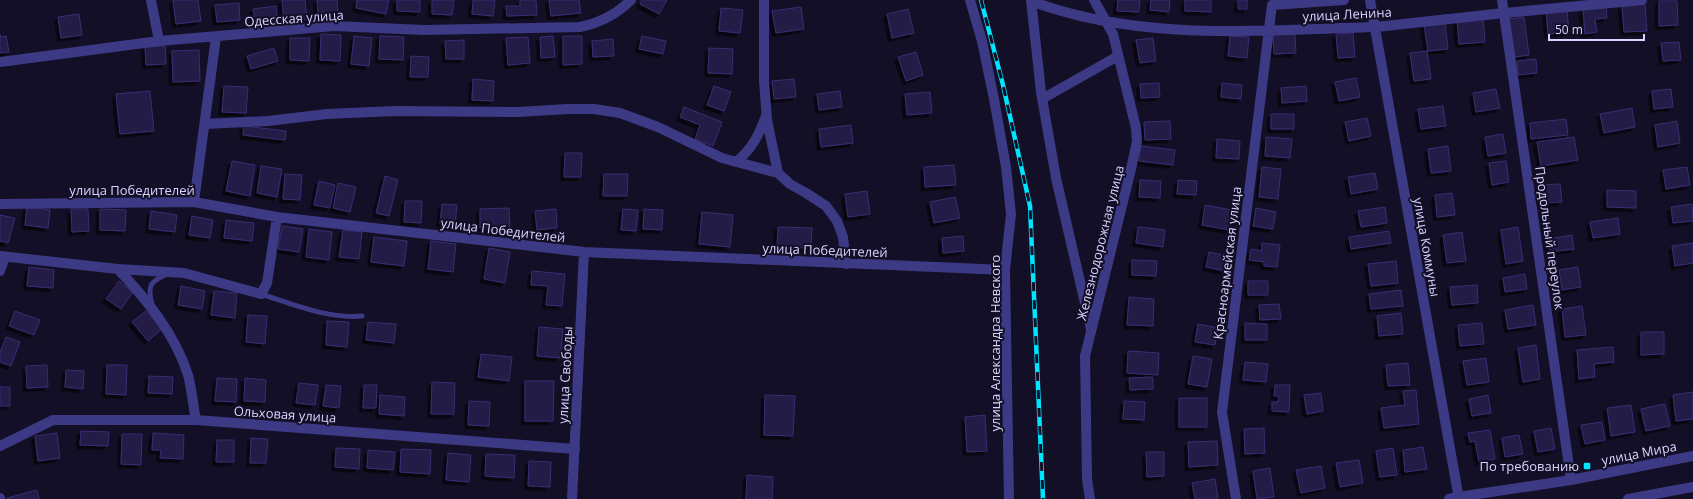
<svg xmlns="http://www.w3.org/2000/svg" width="1693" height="499" font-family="'Open Sans',sans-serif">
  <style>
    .building { fill: #241b47; stroke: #3b2d73; filter: url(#shadow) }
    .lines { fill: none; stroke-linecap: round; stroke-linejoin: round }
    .service { stroke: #3d3a85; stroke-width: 5 }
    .minor { stroke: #3d3a85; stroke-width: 10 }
    .tertiary { stroke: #3d3a85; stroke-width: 10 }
    .rail-casing { stroke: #00e5ff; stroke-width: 4.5 }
    .rail { stroke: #130f26; stroke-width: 3; stroke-dasharray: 9; stroke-linecap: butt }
    .poi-dot { fill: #00e5ff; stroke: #130f26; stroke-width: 1.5 }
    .labels { text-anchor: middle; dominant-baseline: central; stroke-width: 4; stroke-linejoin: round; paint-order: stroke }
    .street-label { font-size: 13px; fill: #d9d4ff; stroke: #130f26 }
    .poi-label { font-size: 13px; fill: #d9d4ff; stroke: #130f26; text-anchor: end }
  </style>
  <defs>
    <filter id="shadow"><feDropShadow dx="-3.5" dy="3.5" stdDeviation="0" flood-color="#0009"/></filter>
  </defs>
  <rect width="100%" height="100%" fill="#130f26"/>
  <path class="building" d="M173,0H198L201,21L176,24Z
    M282,0H305L307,19L284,21Z
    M317,0H337L338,12L318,13Z
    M357,0H389L386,14L356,8Z
    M397,0H420V12L397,11Z
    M432,0H454L452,15L432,14Z
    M473,0H495L493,16L472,14Z
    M520,0H536L537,15L507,16L506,6H520Z
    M549,0H579L581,13L551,16Z
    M642,0H667L659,14L640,4Z
    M1118,0H1140L1139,12L1117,11Z
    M1151,0H1170L1169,12L1150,10Z
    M1185,0H1211V12L1185,11Z
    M1238,0H1247V9H1238Z
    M1659,1H1677L1678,25L1659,26Z
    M239,3L240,20L217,22L215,5Z
    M1645,4L1647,31L1624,32L1622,6Z
    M276,6L277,17L255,20L253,9Z
    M1606,6L1607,18L1595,19L1597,32L1585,34L1583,9Z
    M801,7L804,29L776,33L772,11Z
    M721,8L743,10L740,33L719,31Z
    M908,9L914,33L892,38L887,14Z
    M1567,10L1569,32L1548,34L1546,12Z
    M79,14L82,35L61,38L58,17Z
    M1524,17L1529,55L1515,57L1509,19Z
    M1483,18L1485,42L1459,44L1457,20Z
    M1445,22L1448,49L1428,51L1424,25Z
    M1353,33L1355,57L1338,58L1336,34Z
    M0,34V37L6,36L9,52L0,53Z
    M321,34L341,35L340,61L320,60Z
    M1295,34L1296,53L1274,54L1273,35Z
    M354,36L372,38L369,66L351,64Z
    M380,36L404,37L403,60L379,59Z
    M553,36L555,57L541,58L540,37Z
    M563,36H582V64L563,65Z
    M642,36L666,41L663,54L639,49Z
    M1230,36L1249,37L1247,58L1228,56Z
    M528,37L530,63L508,65L506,38Z
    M290,38H310L309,61L290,60Z
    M1153,38L1156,61L1140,63L1136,40Z
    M613,39L614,56L593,57L592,41Z
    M464,40V59H446L445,41Z
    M1679,42L1681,60L1663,61L1661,43Z
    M165,46L166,64L146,65L145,47Z
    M274,48L278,61L251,69L247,56Z
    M709,48L733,49L732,74L708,73Z
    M199,50L200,81L173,82L172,51Z
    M1427,51L1431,79L1414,81L1410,53Z
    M916,52L923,75L906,81L898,57Z
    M411,56L429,57L428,77H410Z
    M1536,59L1537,73L1518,75L1517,61Z
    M1356,78L1360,97L1339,101L1335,82Z
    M473,79L494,81L493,101L472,100Z
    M794,79L796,97L774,99L772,81Z
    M1159,83L1160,97L1141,98L1140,84Z
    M1222,83L1242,85L1241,99L1221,97Z
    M224,86L248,87L246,113L222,112Z
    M714,86L731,92L724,111L707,105Z
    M1306,86L1307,101L1282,103L1281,88Z
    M1496,89L1500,108L1476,112L1473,93Z
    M1671,89L1673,107L1654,109L1652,91Z
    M150,91L154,131L120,134L116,94Z
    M840,91L842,107L819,110L817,94Z
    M930,92L932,113L907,115L905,94Z
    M1443,106L1446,126L1421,129L1418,109Z
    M684,107L722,122L713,146L695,139L700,125L680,117Z
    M1632,108L1635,127L1604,133L1600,114Z
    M1271,114H1294V129H1271Z
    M1367,118L1371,136L1349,141L1345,122Z
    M1566,119L1568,135L1531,139L1530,123Z
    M1170,121L1171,139L1145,140L1144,122Z
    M1677,121L1680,143L1658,147L1655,125Z
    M851,125L853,143L821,147L819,129Z
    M244,126L286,131L285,140L243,135Z
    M1503,134L1506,153L1488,156L1485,137Z
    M1266,137L1292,139L1290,158L1265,156Z
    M1574,137L1578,160L1541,166L1537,142Z
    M1217,139L1240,141L1239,159L1216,158Z
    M1141,146L1175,150L1173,165L1139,161Z
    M1448,146L1451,171L1431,173L1428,149Z
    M565,153H582L581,177H564Z
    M232,161L255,165L250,196L226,191Z
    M1506,161L1509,182L1492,185L1489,163Z
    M954,165L956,185L925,187L924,167Z
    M261,166L282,169L277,197L257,193Z
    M1262,167L1281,169L1278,199L1259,197Z
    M1687,167L1690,185L1666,189L1663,170Z
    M1375,173L1378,189L1351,194L1348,177Z
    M285,174L302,175L300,200L283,199Z
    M604,174H628L627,196H603Z
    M385,176L398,180L389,216L376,213Z
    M1140,180L1161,181L1160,198L1139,197Z
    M1178,180L1197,181L1196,195L1177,194Z
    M319,181L335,185L330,208L314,205Z
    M338,183L356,187L350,212L333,208Z
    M1560,184L1562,202L1541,203L1540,185Z
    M1607,190L1636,191V208L1607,207Z
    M867,191L870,214L848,217L845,194Z
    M1452,193L1455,215L1437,217L1435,195Z
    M955,197L960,218L934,223L930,202Z
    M405,201H422L421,223L404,222Z
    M442,204L457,205L455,226L440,224Z
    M1692,204L1693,221L1673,223L1671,207Z
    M1205,205L1232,210L1229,230L1202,225Z
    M27,207L50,210L48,228L25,225Z
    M1385,207L1387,223L1361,227L1358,211Z
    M509,208L510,227L480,228V209Z
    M1256,208L1276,212L1273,229L1253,226Z
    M71,209H88L89,231L72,232Z
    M100,209L126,210L125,231L100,230Z
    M556,209L557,228L537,230L535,211Z
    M623,209L638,210L636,231L621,230Z
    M644,209L663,210L662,230L643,229Z
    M151,211L177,215L175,232L149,229Z
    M702,212L733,215L730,247L699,244Z
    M0,215L15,218L8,243L0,241Z
    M192,216L213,220L210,238L189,235Z
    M1618,218L1620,234L1593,238L1590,222Z
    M226,220L254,223L252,241L224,238Z
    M282,226L303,229L299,252L278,249Z
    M778,227L812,228L811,248L777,247Z
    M1138,227L1165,230L1163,247L1136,243Z
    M1518,227L1523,261L1506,264L1501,230Z
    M309,229L332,232L329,260L306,257Z
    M343,230L362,232L359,259L339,257Z
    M1389,231L1391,243L1351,249L1349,237Z
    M1462,232L1466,261L1447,263L1443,235Z
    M1572,235L1574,249L1550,252L1548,239Z
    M963,236L964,251L943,253L942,238Z
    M374,237L407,241L404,266L371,262Z
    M431,241L456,244L453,272L428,269Z
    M1262,243L1280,245L1277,267L1264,266V262L1249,260L1251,249L1262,251Z
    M1693,243V263L1675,266L1672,246Z
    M489,248L510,252L505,283L484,279Z
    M1209,252L1227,256L1224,271L1206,267Z
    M1132,260L1157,261L1156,276L1132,275Z
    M1396,261L1398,283L1371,286L1368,264Z
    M29,267L54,270L53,288L27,286Z
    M1578,267L1581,287L1562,290L1559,270Z
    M532,271L565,274L562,306L546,305L548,286L531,285Z
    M1525,274L1527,289L1505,292L1503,278Z
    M119,281L133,292L121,309L106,299Z
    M1248,281H1268V295H1248Z
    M1477,285L1478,303L1452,305L1450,287Z
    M181,286L205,291L202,309L178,305Z
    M1401,290L1403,306L1371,309L1369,294Z
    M214,291L237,293L235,318L211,315Z
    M1129,297L1154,299L1153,326L1127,325Z
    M1279,304L1281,319L1260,320L1259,305Z
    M1533,305L1536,325L1508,329L1505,310Z
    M1582,306L1586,335L1565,337L1562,309Z
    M15,311L40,320L34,335L9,326Z
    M146,311L162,329L148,341L132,322Z
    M1401,313L1403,334L1379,336L1377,316Z
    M248,315L267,316L265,344L246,342Z
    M327,321L349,322L347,347L326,345Z
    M368,322L396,324L394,343L366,340Z
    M1245,323L1267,324V340H1245Z
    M1482,323L1484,344L1460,346L1458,325Z
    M1198,324L1218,328L1215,345L1195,342Z
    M539,327L563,329L560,358L537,356Z
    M1641,332H1664V354L1641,355Z
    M6,337L20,342L11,366L0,362V352Z
    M1536,345L1540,379L1523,382L1518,348Z
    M1613,347L1614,362L1594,364L1595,377L1579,379L1577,350Z
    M1128,351L1159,353L1158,375L1127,373Z
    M481,354L512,357L509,381L478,377Z
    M1193,356L1212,359L1207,387L1188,384Z
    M1486,358L1489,382L1467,385L1463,361Z
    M1245,362L1268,364L1266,382L1243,380Z
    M1408,363L1410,385L1388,386L1386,365Z
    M47,365L48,387L27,388L26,366Z
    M107,365H127L126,395L106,394Z
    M66,370L84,371L83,389L65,387Z
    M149,376L173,377L172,394L148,393Z
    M1153,377V389L1130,390L1129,378Z
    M217,378L237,379L236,402L215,401Z
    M245,378L266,380L265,402L244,401Z
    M525,381H554L553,421H525Z
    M432,382L455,383L454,414H431Z
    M299,383L318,385L315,405L296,403Z
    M326,385L341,386L339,408L323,406Z
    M364,385H377L376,408H363Z
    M1275,385H1290L1289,412L1272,411V402H1278L1279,396H1274Z
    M0,387H10V406H0Z
    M1416,390L1419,424L1384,428L1381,408L1405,405L1403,391Z
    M1693,392V419L1676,421L1673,395Z
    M1321,393L1323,411L1307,414L1304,395Z
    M380,395L405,397L404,416L379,414Z
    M765,395L795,396L793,436L764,435Z
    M1488,395L1491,413L1472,416L1469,399Z
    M1179,398H1207V427H1179Z
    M469,401L490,402L489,426L468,425Z
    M1124,401L1145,402L1144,420L1123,419Z
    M1665,404L1670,426L1646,431L1641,409Z
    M1631,405L1635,432L1611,436L1607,408Z
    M985,415L987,451L967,452L965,417Z
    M1602,422L1605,440L1585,444L1581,425Z
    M1264,428L1265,453L1245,454L1244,429Z
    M1551,428L1555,449L1538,452L1534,431Z
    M1490,430L1495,459L1479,462L1475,441L1470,442L1468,433Z
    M81,431L109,432L108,446L80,445Z
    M57,433L60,458L38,461L35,436Z
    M153,433L184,435L183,459L160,458L161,450H152Z
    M122,434H142L141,465L121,464Z
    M1519,435L1523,454L1505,457L1502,438Z
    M251,438L268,439L266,463H250Z
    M217,440H234V462H216Z
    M1217,441L1218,465L1189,467L1188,442Z
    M1423,447L1427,469L1405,472L1403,450Z
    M336,448L360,449L359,469L335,467Z
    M1393,448L1397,475L1380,477L1376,451Z
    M401,449L431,450L430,474L400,472Z
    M368,450L395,452L393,470L367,468Z
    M1146,452H1164V476L1147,477Z
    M448,453L471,455L469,482L446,480Z
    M486,454L515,455L514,478L485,476Z
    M1359,460L1363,483L1340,487L1336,463Z
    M529,461L551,462L550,487L528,486Z
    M1321,466L1325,488L1301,493L1296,470Z
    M1270,468L1274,497L1257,499L1253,471Z
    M747,475L773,477L772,499H746Z
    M1215,479L1218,499H1195L1192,483Z
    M37,490L39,499H8L7,498Z"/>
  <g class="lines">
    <path class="service" d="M261,294C293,304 327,319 362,316
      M152,304C147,286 150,281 168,274"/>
    <path class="minor" d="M151,0L159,41
      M764,0V81L767,120L778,173L790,184L806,193L826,206L837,221L843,237L846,264
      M970,0L982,41L994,99L1006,167L1011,214L1005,270L1009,499
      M1031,0L1041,92L1056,178L1091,329
      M1502,0L1571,480
      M1031,1C1140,42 1261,30 1376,27
      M0,62L159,41L334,26L424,30L580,27C600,23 617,14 631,0
      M1042,99L1118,56
      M205,124L268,121L327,114L396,111L518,112L568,109H594L620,113L658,127L722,158L778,173
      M736,162C752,149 759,135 766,116
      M194,202L216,37
      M0,204L194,202L277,217L584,252L1005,270
      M0,256L118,269C147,300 175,334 188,375C192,390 193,406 196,420
      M118,269L184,273L261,294L267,283L277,217
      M0,271L5,257
      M0,446L53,420H196L575,449
      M0,498V499
      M572,499L584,252
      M1090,499L1087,479L1085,356L1131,169L1137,141L1136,128L1113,34L1094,0
      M1236,499L1222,412L1272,5L1344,0
      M1449,499L1458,497"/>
    <path class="tertiary" d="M1370,0L1459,499
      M1376,27L1504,13L1642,0
      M1458,497L1571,480L1693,456
      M1628,499L1693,487"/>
    <defs>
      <path id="rail" d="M981,0L1003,85L1030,206L1043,499"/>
    </defs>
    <use href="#rail" class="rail-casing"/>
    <use href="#rail" class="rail"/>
  </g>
  <rect class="poi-dot" x="1583" y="462" width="8" height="8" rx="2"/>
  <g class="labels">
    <g class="street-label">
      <text transform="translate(1347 14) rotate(-3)">улица Ленина</text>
      <text transform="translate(294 18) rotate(-4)">Одесская улица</text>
      <text x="132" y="190">улица Победителей</text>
      <text transform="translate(503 230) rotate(7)">улица Победителей</text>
      <text transform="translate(1550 238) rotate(82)">Продольный переулок</text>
      <text transform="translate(1100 243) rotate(-76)">Железнодорожная улица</text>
      <text transform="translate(1427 247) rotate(80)">улица Коммуны</text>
      <text transform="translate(825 250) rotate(2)">улица Победителей</text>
      <text transform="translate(1227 263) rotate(-83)">Красноармейская улица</text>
      <text transform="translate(995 343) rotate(-90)">улица Александра Невского</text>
      <text transform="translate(565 375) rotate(-87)">улица Свободы</text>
      <text transform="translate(285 414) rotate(4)">Ольховая улица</text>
      <text transform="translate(1639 453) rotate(-11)">улица Мира</text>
    </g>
    <g class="poi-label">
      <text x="1579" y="466">По требованию</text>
    </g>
  </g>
  <path d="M1549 34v6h95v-6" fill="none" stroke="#d9d4ff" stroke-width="2"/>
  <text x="1555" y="34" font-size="12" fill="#d9d4ff" stroke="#130f26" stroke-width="3" paint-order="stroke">50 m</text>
</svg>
